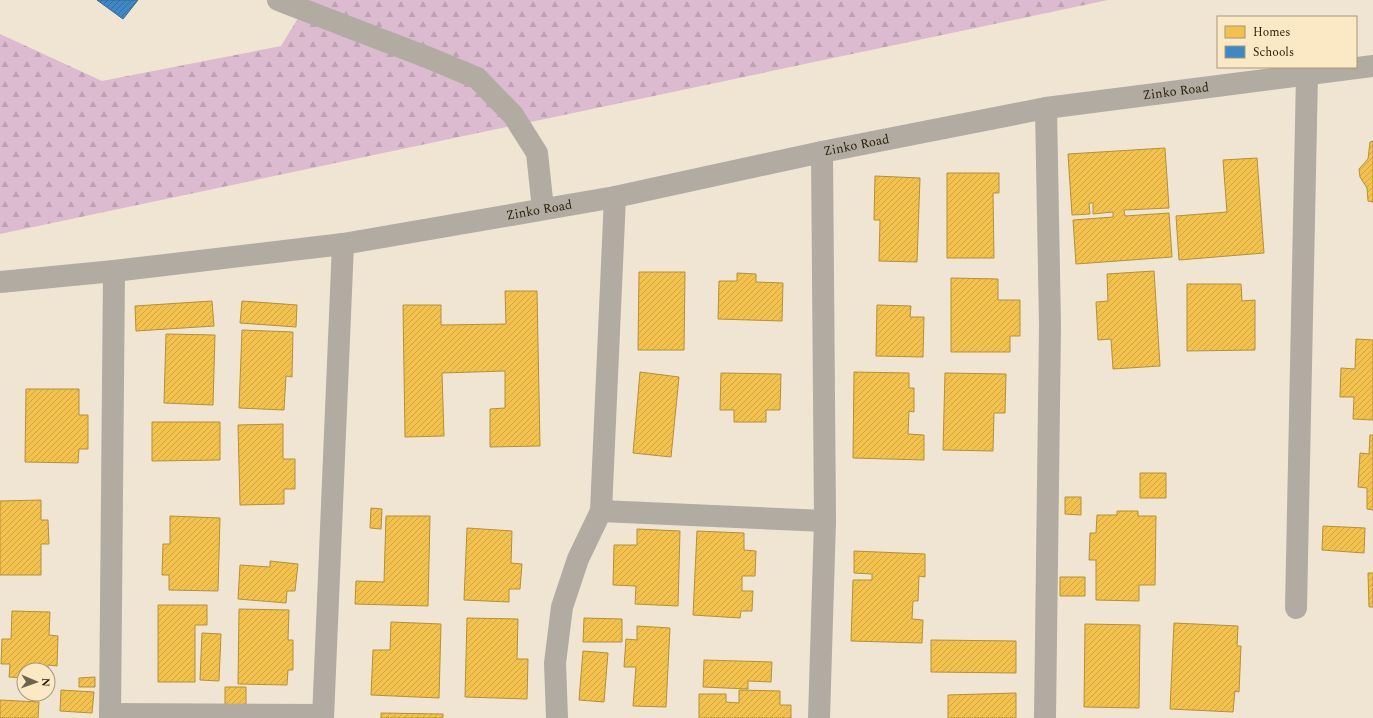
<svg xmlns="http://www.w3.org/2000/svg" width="1373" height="718" font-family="Spectral,serif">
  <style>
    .forest { fill: url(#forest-firs) }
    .homes { fill: url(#homes-hatch); stroke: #b69038 }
    .schools { fill: url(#schools-hatch); stroke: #38688b }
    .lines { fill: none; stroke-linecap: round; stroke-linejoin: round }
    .minor { stroke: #b1aba2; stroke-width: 22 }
    .labels { text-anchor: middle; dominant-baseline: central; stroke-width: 4; stroke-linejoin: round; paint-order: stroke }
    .street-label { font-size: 13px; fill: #291d05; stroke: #fbe9c6 }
  </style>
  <defs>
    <pattern id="forest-firs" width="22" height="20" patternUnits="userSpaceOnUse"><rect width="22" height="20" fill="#dcbbd1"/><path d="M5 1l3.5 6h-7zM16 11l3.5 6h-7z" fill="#bda0b2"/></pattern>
    <pattern id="homes-hatch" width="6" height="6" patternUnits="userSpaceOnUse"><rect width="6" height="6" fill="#f2c14e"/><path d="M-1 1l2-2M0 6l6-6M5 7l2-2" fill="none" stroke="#d0a543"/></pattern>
    <pattern id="schools-hatch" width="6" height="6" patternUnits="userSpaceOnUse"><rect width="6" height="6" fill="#3f88c5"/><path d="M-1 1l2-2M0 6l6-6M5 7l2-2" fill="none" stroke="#356f9e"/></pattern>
  </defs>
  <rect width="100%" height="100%" fill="#efe5d2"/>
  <path class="forest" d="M309,0H1108L0,234V34L102,81L281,46Z"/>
  <path class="homes" d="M1373,141V202L1368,201L1367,188L1360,177L1359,169L1368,159L1370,142Z
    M1165,148L1169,208L1124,210L1125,216L1169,213L1172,257L1076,264L1073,220L1113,217V212L1093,214V203H1089L1090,214L1072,215L1068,154Z
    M1257,158L1264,253L1179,260L1176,216L1227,212L1223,160Z
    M947,173H999V193H993L994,258H947Z
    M875,176L920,178L917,262L879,261L880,220H874Z
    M1154,271L1160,366L1113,369L1111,339L1098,340L1096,302L1108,301L1107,274Z
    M639,272H685L684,350H638Z
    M737,273L756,274V282L783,283L782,321L718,319L719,281H737Z
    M951,278L998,279V300H1020V336H1010V352H951Z
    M1187,284H1241L1242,301L1255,300V350L1187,351Z
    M505,291H537L540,446L490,447V409L505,408V371L442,373L444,436L405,437L403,305H441V325L506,324Z
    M212,301L214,326L136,331L135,306Z
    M242,301L297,305L296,327L240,323Z
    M877,305L911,306L910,317H924L923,357L876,356Z
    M242,330L293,332L292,377L286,376L284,410L239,408Z
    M166,334L215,335L213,405L164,403Z
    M1356,339L1373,340V420L1353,419L1354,397H1340L1341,368L1355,369Z
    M640,372L679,377L671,457L633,453Z
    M854,372L909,373V388H914V412L909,411L908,434L924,435V460L853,458Z
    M721,373L781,374L780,410H766V422H734V410H720Z
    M945,373L1006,374L1005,413H994L993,451L943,450Z
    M26,389H79V415H88V449H79L78,463L25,462Z
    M152,422H220V460L152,461Z
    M283,424V459H295V489H284V504L240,505L238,425Z
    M1370,435H1373V510L1367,509V488L1358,487L1360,453L1369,454Z
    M1140,473H1166V498H1140Z
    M1065,497H1081V515L1065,514Z
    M41,500V520H48L49,544H41V575H0V501Z
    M371,508L382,509L381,529L370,528Z
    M1117,511H1138V516H1156L1155,585H1139V601L1096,600V560H1089L1090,533H1096L1097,515H1117Z
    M170,516L220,518L218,591L169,590V575H162L163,544H170Z
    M386,516H430L428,606L355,604L356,581L384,582Z
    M1323,526L1365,528L1364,553L1322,550Z
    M467,528L512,531L511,563L522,564L520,589H509V602L464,600Z
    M637,529L680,531L678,606L635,604L636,586L613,585L614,545H637Z
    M697,531L744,533V550L756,551L755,576H742V591H753L752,611H741L740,618L693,615Z
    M854,551L925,554V577L919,576L918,601H913L912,619L923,620L922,643L851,641L853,580H872V574L854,573Z
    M270,561L298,564L295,591H287L286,603L238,599L240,565L270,567Z
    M1368,573H1373V607H1369Z
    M1060,577H1085V596H1060Z
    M158,605H207V625H195V682H158Z
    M239,609L289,610L288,640H293V670H288L287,685L238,684Z
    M12,611L50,612L49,635L58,636L57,666L48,665V676V670H24V678L9,677L10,664H1L2,639H11Z
    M467,618L518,619L517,659H528L527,699L465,697Z
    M584,618L622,619V642H583Z
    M391,622L441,624L439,698L371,695L373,650H390Z
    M1174,623L1238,626L1237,646H1241L1239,692L1235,691L1233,712L1170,709Z
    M1085,624L1140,625L1139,708L1084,707Z
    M637,626L670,628L666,707L633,706L636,667H624L626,639L637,640Z
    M202,633L221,634L219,681L200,680Z
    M931,640L1016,641V673L931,672Z
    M583,651L608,653L604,702L579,700Z
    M704,660L772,662L771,682L748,681V689L703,687Z
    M95,677V687H79V678Z
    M225,687H246V706H225Z
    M61,690L94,692L92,713L60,711Z
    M739,690L780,691V705H791V718H699V694H726V702L739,703Z
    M1016,693V718H948V695Z
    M0,700L39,702L38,718H0Z
    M381,713L443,714V718H381Z"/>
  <path class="schools" d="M97,0H138L123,19Z"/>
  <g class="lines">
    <g class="minor">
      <path d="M278,0L429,58L477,78L513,115L537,153L543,209"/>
      <path id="s1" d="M343,244L615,197L822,152L1046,108L1373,66"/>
      <path d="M114,271L343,244L323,718"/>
      <path d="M0,282L114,271L110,718"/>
      <path d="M601,511L825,521L822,152"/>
      <path d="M1296,608L1307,75"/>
      <path d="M110,714L323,715"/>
      <path d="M557,718L555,663L562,607L578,559L601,511L615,197"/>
      <path d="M819,718L825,521"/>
      <path d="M1045,718L1050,326L1046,108"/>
    </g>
  </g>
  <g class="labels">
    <g class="street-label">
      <text stroke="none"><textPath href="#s1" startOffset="847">Zinko Road</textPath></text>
      <text stroke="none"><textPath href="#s1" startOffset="523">Zinko Road</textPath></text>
      <text stroke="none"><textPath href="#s1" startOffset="199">Zinko Road</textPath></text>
    </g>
  </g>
  <rect x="1217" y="16" width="140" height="52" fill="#fbe9c6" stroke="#a79779"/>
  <rect x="1225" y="26" width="20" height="12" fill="#f2c14e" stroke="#a79779"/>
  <text x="1253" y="36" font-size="12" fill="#291d05">Homes</text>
  <rect x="1225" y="46" width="20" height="12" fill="#3f88c5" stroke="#a79779"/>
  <text x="1253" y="56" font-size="12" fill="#291d05">Schools</text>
  <g transform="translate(36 682) rotate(92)"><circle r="19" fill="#fbe9c6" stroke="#a79779"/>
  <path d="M0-3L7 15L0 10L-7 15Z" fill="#6e634d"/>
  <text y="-6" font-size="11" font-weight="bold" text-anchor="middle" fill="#291d05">N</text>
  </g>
</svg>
